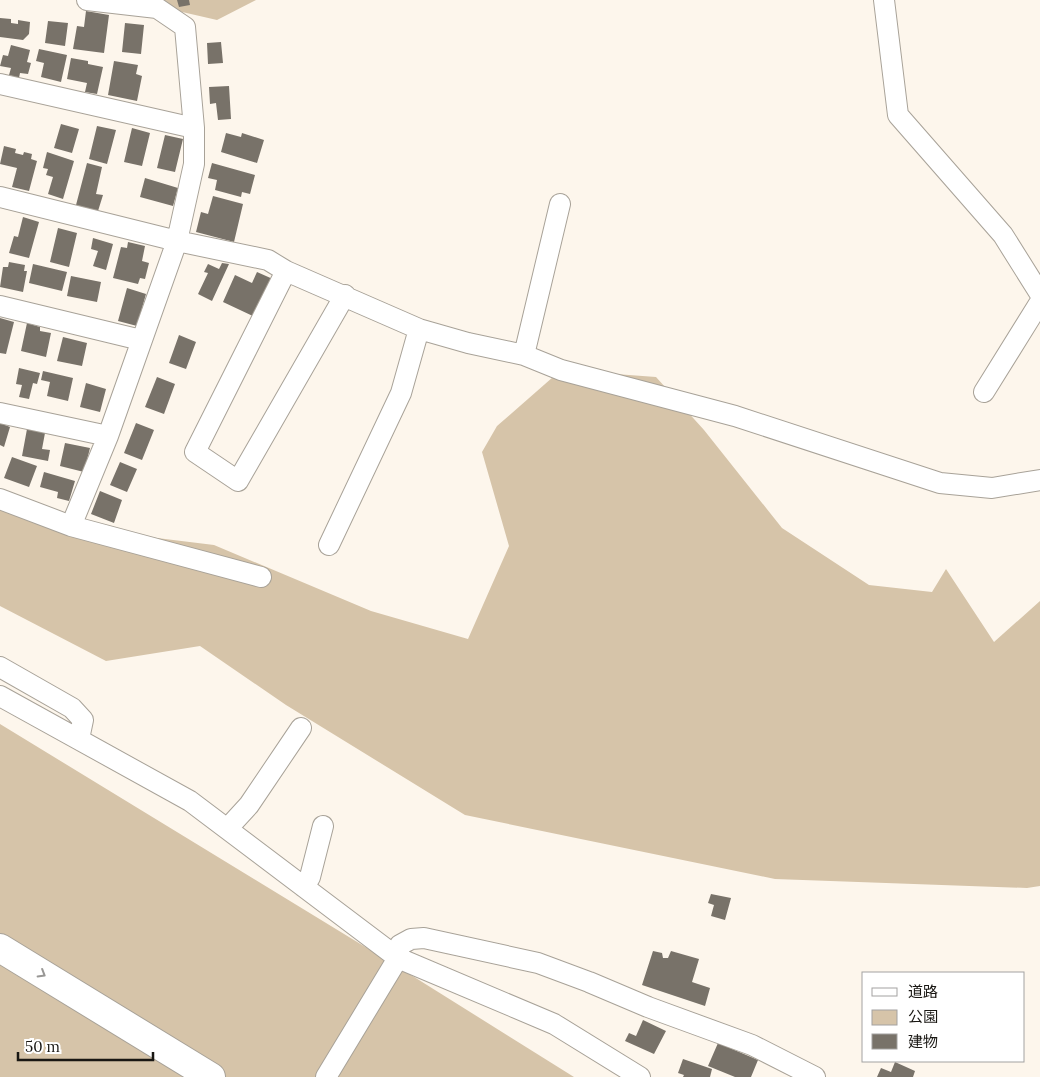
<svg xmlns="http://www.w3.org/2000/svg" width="1040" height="1077" font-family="Lora,'Noto Sans JP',serif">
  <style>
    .green { fill: #d6c4a9 }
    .building { fill: #787269 }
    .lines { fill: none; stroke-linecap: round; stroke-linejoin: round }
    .minor-casing { stroke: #a8a298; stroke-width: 22 }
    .highway-casing { stroke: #a8a298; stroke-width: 30 }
    .minor { stroke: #fff; stroke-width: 20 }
    .highway { stroke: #fff; stroke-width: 28 }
    .oneway { stroke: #989795 }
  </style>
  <rect width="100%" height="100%" fill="#fdf6ec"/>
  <path class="green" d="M130,0H256L217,20Z
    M561,370L656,377L704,430L782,528L869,585L932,592L946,569L994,642L1040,601V886L1027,888L775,879L465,815L286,705L200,646L106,661L0,606V505L100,531L214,545L371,611L468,639L509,546L482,452L497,426Z
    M0,724L403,970L574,1077H0Z"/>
  <path class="building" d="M177,0H189L190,5L179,7Z
    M86,11L109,15L104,53L73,49L77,26L84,27Z
    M0,18L11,19V23L18,24V20L30,22L29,34L23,40L0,37Z
    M48,21L68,23L65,46L45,43Z
    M125,23L144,25L141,54L122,52Z
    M221,42L223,63L208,64L207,43Z
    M11,45L30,50L27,62L31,63L28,74L20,73L19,78L9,75L11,68L0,66L3,55L8,56Z
    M39,49L67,55L61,82L41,77L44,63L36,61Z
    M71,58L88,61V64L103,67L97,94L85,92L87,83L67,79Z
    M114,61L138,65L136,74L142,76L137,101L108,95Z
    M229,86L231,119L218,120L216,103L210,104L209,87Z
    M61,124L79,129L72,153L54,148Z
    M97,126L116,130L107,164L89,159Z
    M132,128L150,133L142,166L124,162Z
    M226,133L241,137L242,133L264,140L257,163L221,152Z
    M165,135L183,139L175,172L157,168Z
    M4,146L16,149L15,153L23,155L24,152L32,154L31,159L37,161L29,191L12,187L17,168L0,164Z
    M47,152L74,161L63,199L48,194L53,177L46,175L48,169L43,168Z
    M87,163L102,167L96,194L103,195L98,211L76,205Z
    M212,163L255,175L250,194L242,192L241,197L215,190L217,180L208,178Z
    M145,178L178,188L173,206L140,197Z
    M213,196L243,204L234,242L196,232L201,212L208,214Z
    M23,217L39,222L29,258L9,253L14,236L18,237Z
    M58,228L77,233L69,267L50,262Z
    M93,238L113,244L106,270L93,266L98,251L91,249Z
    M128,242L145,246L142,261L149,263L145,279L140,278L138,284L113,278L121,247L127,248Z
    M9,262L25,265L24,271H27L23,292L0,287L3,267H8Z
    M222,263L229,264L212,301L198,294L208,273L204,272L208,264L219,269Z
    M33,264L67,272L62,291L29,283Z
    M257,272L275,280L257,318L223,302L235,275L252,283Z
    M71,276L101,282L97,302L67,296Z
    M127,288L146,294L137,326L118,321Z
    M0,318L14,322L6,354L0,353Z
    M27,323L40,327V331L51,333L46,357L21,351Z
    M179,335L196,342L186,369L169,363Z
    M63,337L87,343L82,366L57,361Z
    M19,368L40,373L37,384L33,383L29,399L19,397L22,385L16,384Z
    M43,371L73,378L68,401L47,396L50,382L41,380Z
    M157,377L175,384L164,414L145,407Z
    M86,383L106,389L100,412L80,407Z
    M0,423L10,427L4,447L0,445Z
    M136,423L154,430L142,460L124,453Z
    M27,429L45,433L42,449L50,450L48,461L22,456Z
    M65,443L90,448L84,472L60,466Z
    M12,457L37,466L29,487L4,478Z
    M120,462L137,469L127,492L110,485Z
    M44,472L75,481L69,501L57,498L58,492L40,487Z
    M100,491L122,500L114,523L91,514Z
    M711,894L731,898L725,920L711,916L714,905L708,903Z
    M653,951L662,953L663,958H668L671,951L699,959L692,982L710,988L705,1006L642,985Z
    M643,1020L666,1031L654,1054L625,1041L629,1033L636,1036Z
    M718,1043L758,1060L751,1077H735L708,1066Z
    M683,1059L712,1069L710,1077H683L684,1075L678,1073Z
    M895,1062L915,1071L913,1077H877L881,1068L891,1072Z"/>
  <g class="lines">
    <defs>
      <path id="minor" d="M884,0L898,115L1003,235L1040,294
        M0,84L194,128
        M0,197L177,241L268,260L286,271L419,329L468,343L524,355L561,370L735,416L940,483L992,488L1040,480
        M286,271L195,452L238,481L345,295
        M0,306L141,340
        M524,355L560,204
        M984,392L1040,302
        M0,413L108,436
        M0,499L71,526L108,436L177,241L194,164V128L185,27L157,8L87,0
        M71,526L261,577
        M329,545L401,393L419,329
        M0,667L72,708L83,720L79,739
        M0,696L190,801L398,958L554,1024L640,1077
        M227,829L249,805L301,728
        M304,887L310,877L323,826
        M326,1077L398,958L400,945L411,939L424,938L538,963L589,982L648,1007L752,1045L815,1077"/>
      <path id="highway" d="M0,948L211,1077"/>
    </defs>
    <use href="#minor" class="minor-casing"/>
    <use href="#highway" class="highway-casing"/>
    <use href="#minor" class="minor"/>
    <use href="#highway" class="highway"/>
  </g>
  <defs><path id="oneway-chevron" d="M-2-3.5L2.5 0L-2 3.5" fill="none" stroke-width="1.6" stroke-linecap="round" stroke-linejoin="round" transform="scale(1.25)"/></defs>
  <use class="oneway" href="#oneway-chevron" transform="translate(42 974) rotate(31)"/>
  <rect x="862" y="972" width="162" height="90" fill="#ffffff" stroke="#a3a2a1"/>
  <rect x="872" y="988" width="25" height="8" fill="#ffffff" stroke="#a3a2a1"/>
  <text x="908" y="997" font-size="15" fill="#191713">道路</text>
  <rect x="872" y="1010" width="25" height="15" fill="#d6c4a9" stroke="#a3a2a1"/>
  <text x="908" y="1022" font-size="15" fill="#191713">公園</text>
  <rect x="872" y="1034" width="25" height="15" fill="#787269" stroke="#a3a2a1"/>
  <text x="908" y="1047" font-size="15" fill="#191713">建物</text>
  <path d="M18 1052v8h135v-8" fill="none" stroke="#191713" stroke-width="2.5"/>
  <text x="25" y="1052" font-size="15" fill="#191713" stroke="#ffffff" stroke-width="4" paint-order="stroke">50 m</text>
</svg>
